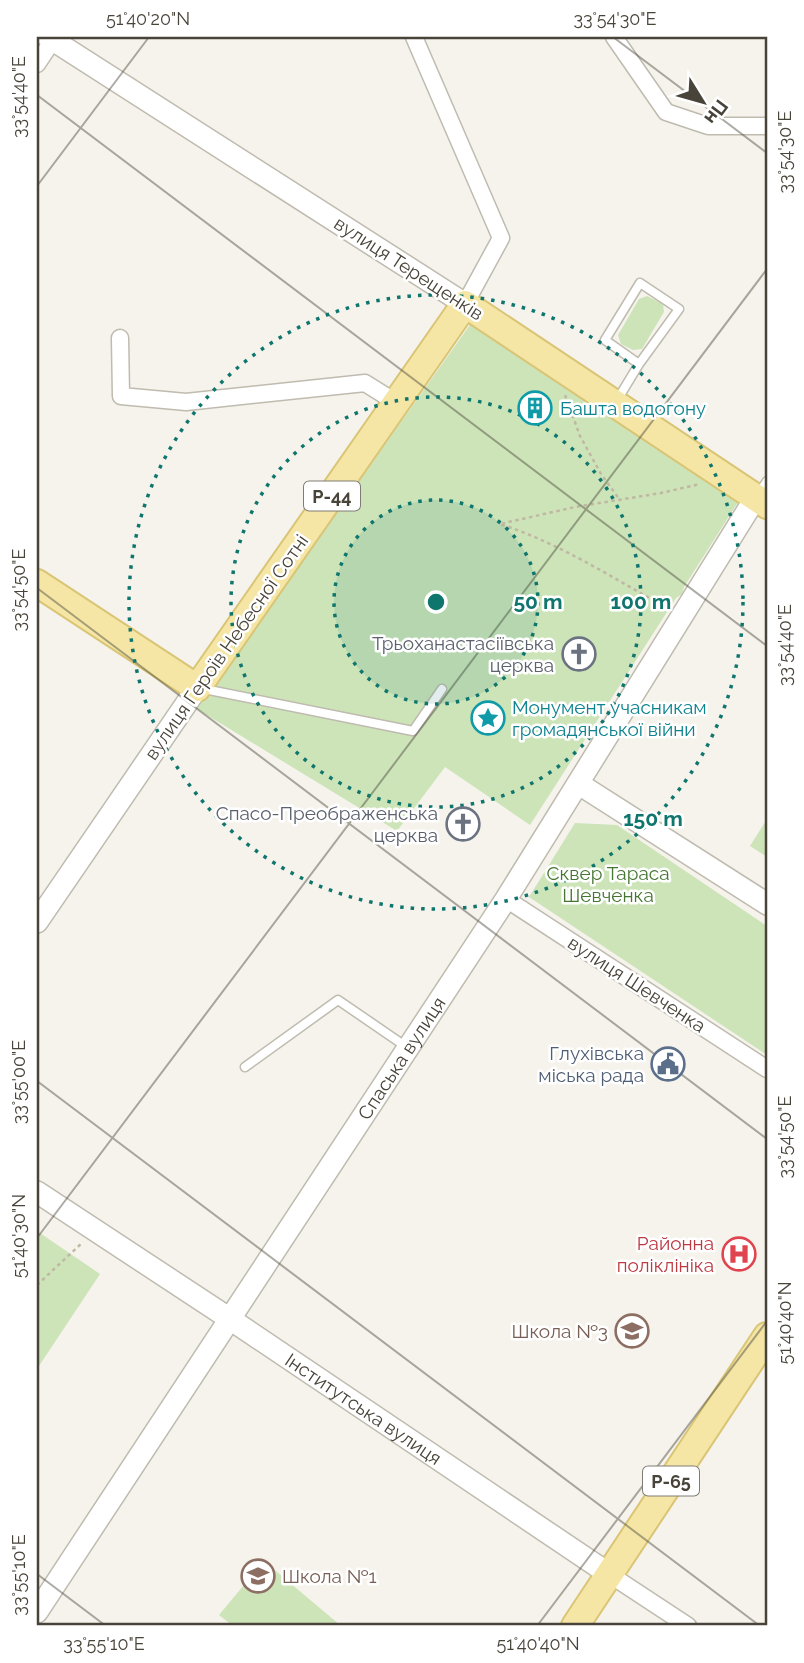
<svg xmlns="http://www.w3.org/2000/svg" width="804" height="1663" font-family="Raleway,sans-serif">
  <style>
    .green { fill: #cde4b9 }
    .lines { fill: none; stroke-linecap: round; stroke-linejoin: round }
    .service-casing { stroke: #bfbbaf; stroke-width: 11 }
    .minor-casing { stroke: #bfbbaf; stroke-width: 19 }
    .tertiary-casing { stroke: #bfbbaf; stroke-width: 24 }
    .primary-casing { stroke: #d9c575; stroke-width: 30 }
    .path { stroke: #c0b8a2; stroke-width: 2.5; stroke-dasharray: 3.5 3.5; stroke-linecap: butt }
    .service { stroke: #fff; stroke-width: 8 }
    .minor { stroke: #fff; stroke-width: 16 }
    .tertiary { stroke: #fff; stroke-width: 21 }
    .primary { stroke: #f5e6a5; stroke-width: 26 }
    .ticks { fill: none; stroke: #49443a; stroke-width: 2; stroke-opacity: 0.45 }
    .ring { fill: none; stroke: #0f766e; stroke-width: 3.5; stroke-dasharray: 3.5 7 }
    .labels { text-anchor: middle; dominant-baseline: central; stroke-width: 5; stroke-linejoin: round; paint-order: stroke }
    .shield { fill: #fff; stroke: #807c75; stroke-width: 2 }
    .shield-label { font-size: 18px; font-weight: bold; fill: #49443a }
    .street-label { font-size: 19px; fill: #49443a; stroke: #fff }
    .culture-label { font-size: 19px; fill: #0d838f; stroke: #fff; text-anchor: start }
    .worship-label { font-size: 19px; fill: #5b616d; stroke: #fff; text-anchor: end }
    .park-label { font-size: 19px; fill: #457632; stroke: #fff }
    .service-label { font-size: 19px; fill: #4e5e75; stroke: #fff; text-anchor: end }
    .health-label { font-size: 19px; fill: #be3a42; stroke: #fff; text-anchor: end }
    .education-label { font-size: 19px; fill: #785e54; stroke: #fff; text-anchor: end }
    .centre { fill: #0f766e; stroke: #fff; stroke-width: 3.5 }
    .ring-label { font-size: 21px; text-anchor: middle; font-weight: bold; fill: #0f766e; stroke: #fff; stroke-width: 5; stroke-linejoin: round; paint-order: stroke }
    .neatline { fill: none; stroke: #49443a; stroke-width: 2.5 }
    .ticks-label { font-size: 18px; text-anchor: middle; fill: #49443a }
  </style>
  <rect width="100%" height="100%" fill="#f5f3ec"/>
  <path class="green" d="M647,296L663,304L664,312L642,349L633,350L621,344L618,335L639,299Z
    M472,322L740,499L684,587L682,594L676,598L530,825L445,767L397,831L197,709Z
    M767,819V857L750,846Z
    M575,823L617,825L767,926V1055L529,897Z
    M37,1231L100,1274L37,1369Z
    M264,1561L340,1625L339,1626H233L219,1615Z"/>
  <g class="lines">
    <defs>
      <path id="service" d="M616,402L639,364L679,309L640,283L605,340L639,364
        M758,495L767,481
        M204,689L413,731L442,689
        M245,1067L338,1000L408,1048"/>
      <path id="minor" d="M414,37L501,238L465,304
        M614,37L666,112L708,126H767
        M37,64L53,40
        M120,338L121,396L186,402L365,383L397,403
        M506,899L767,1069
        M609,1574L688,1626"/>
      <g id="tertiary">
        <path d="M48,37L465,304"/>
        <path d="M579,784L767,904"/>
        <path d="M37,922L197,688"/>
        <path id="s1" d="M37,1192L230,1319L609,1574"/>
        <path id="s2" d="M37,1612L506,899L756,497"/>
      </g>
      <path id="primary" d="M37,583L197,688L465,304L767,505
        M575,1626L767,1336"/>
    </defs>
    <use href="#service" class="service-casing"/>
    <use href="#minor" class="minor-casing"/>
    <use href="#tertiary" class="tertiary-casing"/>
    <use href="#primary" class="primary-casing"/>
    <path class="path" d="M565,395L580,436L601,474L620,500
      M667,608C613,578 559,543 500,524L575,507L661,493L700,484
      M37,1285L83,1242"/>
    <use href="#service" class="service"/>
    <use href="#minor" class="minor"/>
    <use href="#tertiary" class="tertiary"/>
    <use href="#primary" class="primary"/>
  </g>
  <path class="ticks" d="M613,37L767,153M37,95L767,646M37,186L149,37M37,588L767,1139M37,1081L760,1626M37,1238L767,269M37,1574L106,1626M537,1626L767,1321"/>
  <circle cx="436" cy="602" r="102" fill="#0f766e" fill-opacity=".12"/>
  <g class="ring">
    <circle cx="436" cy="602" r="102"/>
    <circle cx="436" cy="602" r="205"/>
    <circle cx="436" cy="602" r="307"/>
  </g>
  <defs>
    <symbol id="building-ring" viewBox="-11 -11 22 22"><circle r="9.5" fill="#fff" stroke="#0f9aa8" stroke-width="1.5"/><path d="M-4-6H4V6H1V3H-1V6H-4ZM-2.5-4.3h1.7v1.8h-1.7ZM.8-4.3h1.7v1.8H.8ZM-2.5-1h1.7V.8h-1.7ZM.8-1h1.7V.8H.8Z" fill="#0f9aa8"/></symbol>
    <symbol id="church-ring" viewBox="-11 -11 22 22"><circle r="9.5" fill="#fff" stroke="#6b7280" stroke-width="1.5"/><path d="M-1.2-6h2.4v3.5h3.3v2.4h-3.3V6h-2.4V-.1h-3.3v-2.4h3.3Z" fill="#6b7280"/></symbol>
    <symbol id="sight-ring" viewBox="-11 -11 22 22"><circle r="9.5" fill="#fff" stroke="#0f9aa8" stroke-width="1.5"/><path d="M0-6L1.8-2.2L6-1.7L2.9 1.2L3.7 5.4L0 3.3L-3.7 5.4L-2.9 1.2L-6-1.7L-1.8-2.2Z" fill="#0f9aa8"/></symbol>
    <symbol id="civic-ring" viewBox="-11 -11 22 22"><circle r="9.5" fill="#fff" stroke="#5c6f8a" stroke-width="1.5"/><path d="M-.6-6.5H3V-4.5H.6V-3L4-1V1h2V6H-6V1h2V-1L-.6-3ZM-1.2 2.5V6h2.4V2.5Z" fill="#5c6f8a"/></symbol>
    <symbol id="hospital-ring" viewBox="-11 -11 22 22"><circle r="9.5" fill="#fff" stroke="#e0444e" stroke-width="1.5"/><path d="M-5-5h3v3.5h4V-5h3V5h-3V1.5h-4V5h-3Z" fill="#e0444e"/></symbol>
    <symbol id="school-ring" viewBox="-11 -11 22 22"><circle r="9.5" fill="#fff" stroke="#8d6e63" stroke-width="1.5"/><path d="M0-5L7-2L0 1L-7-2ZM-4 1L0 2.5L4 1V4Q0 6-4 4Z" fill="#8d6e63"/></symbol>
  </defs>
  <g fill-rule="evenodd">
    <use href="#building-ring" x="516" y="389" width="38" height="38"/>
    <use href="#church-ring" x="560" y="635" width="38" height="38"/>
    <use href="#sight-ring" x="469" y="699" width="38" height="38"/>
    <use href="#church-ring" x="444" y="805" width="38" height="38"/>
    <use href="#civic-ring" x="649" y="1045" width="38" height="38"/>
    <use href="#hospital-ring" x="720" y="1235" width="38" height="38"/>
    <use href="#school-ring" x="613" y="1312" width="38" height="38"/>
    <use href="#school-ring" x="239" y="1557" width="38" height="38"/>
  </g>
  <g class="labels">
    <g class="shield">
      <rect x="304" y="481.5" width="56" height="29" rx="5"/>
      <rect x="643" y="1466.5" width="56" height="29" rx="5"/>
    </g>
    <g class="shield-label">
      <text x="332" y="496">Р-44</text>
      <text x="671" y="1481">Р-65</text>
    </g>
    <g class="street-label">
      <text transform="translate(409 268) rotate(33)">вулиця Терещенків</text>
      <text transform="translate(226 647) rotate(-55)">вулиця Героїв Небесної Сотні</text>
      <text transform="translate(637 984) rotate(33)">вулиця Шевченка</text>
      <text stroke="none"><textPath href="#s2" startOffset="663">Спаська вулиця</textPath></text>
      <text stroke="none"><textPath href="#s1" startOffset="392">Інститутська вулиця</textPath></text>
    </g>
    <g class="culture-label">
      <text x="560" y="408">Башта водогону</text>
      <text x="512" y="707">Монумент учасникам<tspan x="512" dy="22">громадянської війни</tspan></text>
    </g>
    <g class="worship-label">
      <text x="554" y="643">Трьоханастасіївська<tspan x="554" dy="22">церква</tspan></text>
      <text x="438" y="813">Спасо-Преображенська<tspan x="438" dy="22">церква</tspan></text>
    </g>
    <g class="park-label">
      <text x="608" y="873">Сквер Тараса<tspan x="608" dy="22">Шевченка</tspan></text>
    </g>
    <g class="service-label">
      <text x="644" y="1053">Глухівська<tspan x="644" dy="22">міська рада</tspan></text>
    </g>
    <g class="health-label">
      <text x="714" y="1243">Районна<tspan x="714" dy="22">поліклініка</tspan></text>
    </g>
    <g class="education-label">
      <text x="608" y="1331">Школа №3</text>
      <text x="282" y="1576" text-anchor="start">Школа №1</text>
    </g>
  </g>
  <circle cx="436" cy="602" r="10" class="centre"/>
  <g class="ring-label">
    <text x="538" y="609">50 m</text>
    <text x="641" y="609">100 m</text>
    <text x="653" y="826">150 m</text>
  </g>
  <rect width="804" height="1663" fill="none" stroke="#ffffff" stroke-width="77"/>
  <g transform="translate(703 102) rotate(127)" stroke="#ffffff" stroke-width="5" paint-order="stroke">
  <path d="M0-5L12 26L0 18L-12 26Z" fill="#49443a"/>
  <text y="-10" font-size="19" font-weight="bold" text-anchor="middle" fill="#49443a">Пн</text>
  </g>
  <rect x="38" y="38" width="728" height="1586" class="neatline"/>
  <g class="ticks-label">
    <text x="148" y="25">51°40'20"N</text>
    <text x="615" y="25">33°54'30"E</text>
    <text transform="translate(19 97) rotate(-90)" y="6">33°54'40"E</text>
    <text transform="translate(785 152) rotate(-90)" y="6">33°54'30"E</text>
    <text transform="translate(19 590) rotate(-90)" y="6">33°54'50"E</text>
    <text transform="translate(785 645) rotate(-90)" y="6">33°54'40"E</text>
    <text transform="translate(19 1082) rotate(-90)" y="6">33°55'00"E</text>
    <text transform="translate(785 1137) rotate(-90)" y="6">33°54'50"E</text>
    <text transform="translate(19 1236) rotate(-90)" y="6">51°40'30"N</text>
    <text transform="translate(785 1323) rotate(-90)" y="6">51°40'40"N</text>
    <text transform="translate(19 1575) rotate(-90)" y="6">33°55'10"E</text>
    <text x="104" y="1650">33°55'10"E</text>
    <text x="538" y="1650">51°40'40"N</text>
  </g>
</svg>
